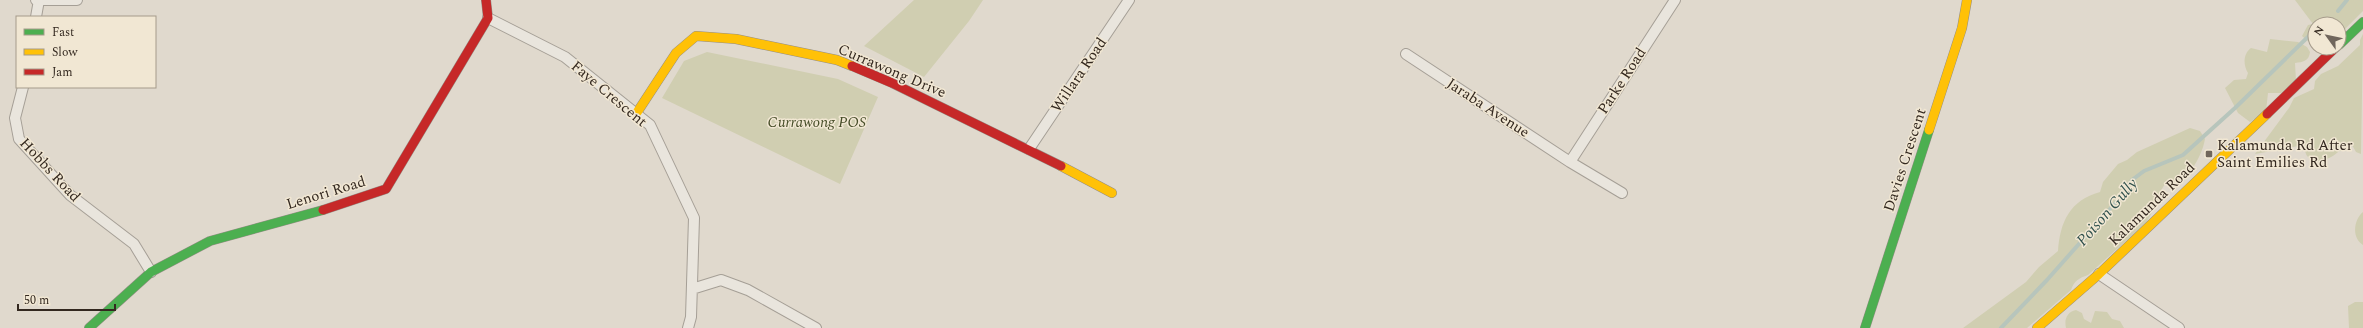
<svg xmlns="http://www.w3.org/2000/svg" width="2363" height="328" font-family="Spectral,serif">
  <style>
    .green { fill: #d0ceb1 }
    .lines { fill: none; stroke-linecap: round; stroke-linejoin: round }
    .stream { stroke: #b7c5bc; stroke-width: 4 }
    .street-casing { stroke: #a59f96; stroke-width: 12 }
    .fast-casing { stroke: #958e86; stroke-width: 10 }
    .slow-casing { stroke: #958e86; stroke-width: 10 }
    .jam-casing { stroke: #958e86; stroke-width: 10 }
    .street { stroke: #e9e5dd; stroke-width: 10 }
    .fast { stroke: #4caf50; stroke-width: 9 }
    .slow { stroke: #ffc107; stroke-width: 9 }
    .jam { stroke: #c62828; stroke-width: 9 }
    .poi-dot { fill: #70665c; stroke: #f1e7d3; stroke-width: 1.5 }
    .labels { text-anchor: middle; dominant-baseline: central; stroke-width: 3; stroke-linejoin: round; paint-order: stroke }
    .street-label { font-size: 15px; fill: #33281f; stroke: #f1e7d3 }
    .park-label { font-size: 15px; font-style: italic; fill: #464d28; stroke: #f1e7d3 }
    .poi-label { font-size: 15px; fill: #33281f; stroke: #f1e7d3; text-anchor: start }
    .water-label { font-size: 16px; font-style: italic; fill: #30514d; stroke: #f1e7d3 }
  </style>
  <rect width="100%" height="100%" fill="#e0d9cd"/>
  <path class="green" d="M914,0H983L969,21L924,77L864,46Z
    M2295,0H2363V11L2346,28L2339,40V24H2315V48H2331L2317,49L2302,36L2308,25L2313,24Z
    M2363,34L2361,154L2356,152L2352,145L2346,151H2339C2333,158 2315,166 2308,157C2305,154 2305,149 2304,145L2255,154L2289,108L2294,98L2314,89L2315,81L2321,74L2338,66L2360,45V40Z
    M2270,39L2298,42L2307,47L2310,52C2309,61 2303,62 2295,63L2296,81L2281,93H2268L2266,111L2250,122L2238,113L2225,88L2234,80L2246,79L2248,73C2243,65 2243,54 2251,48L2267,52Z
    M707,52L838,79L878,97L840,184L662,98L684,61Z
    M2190,128L2200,131L2205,139C2201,160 2187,182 2165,184L2160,192L2161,197L2146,223L2088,275C2079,278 2074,281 2071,290L2027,328H1963L2026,282L2039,267L2058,251C2060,222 2070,200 2100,192L2103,182L2118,164L2127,160L2137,152Z
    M2363,212V245C2351,238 2354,219 2363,212Z
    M2355,302H2363V328H2349L2348,306Z
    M2076,310L2082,313L2084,319L2091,323L2095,311L2107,312L2112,319L2120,321L2124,328H2066C2064,319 2067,312 2076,310Z"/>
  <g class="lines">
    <path class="stream" d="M2338,11L2347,0
      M2001,328L2047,280L2118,200L2132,180L2144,171L2183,155L2235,108L2314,31"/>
    <defs>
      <path id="street" d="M36,0H77
        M36,17L39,0
        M488,18L565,57L650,125L694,218L691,317L688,328
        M1406,54L1570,162L1622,193
        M23,87L15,118L19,139L70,195L134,244L151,272
        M1029,149L1129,0
        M1570,162L1675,0
        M2099,274L2179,328
        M692,289L721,280L748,290L816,328"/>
      <path id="fast" d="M2339,45L2363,22
        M89,328L151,272L210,241L323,210
        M1865,328L1929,130"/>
      <path id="slow" d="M636,114L676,53L696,36L736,39L837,60L852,66
        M1929,130L1962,28L1967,0
        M1061,166L1112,193
        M2037,328L2099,274L2267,114"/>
      <path id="jam" d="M852,66L892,83L1061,166
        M2267,114L2335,48
        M323,210L386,189L488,18L486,0"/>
    </defs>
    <use href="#street" class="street-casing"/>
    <use href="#fast" class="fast-casing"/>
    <use href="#slow" class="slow-casing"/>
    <use href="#jam" class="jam-casing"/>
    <use href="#street" class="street"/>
    <use href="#fast" class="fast"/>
    <use href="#slow" class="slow"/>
    <use href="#jam" class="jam"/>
  </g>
  <rect class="poi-dot" x="2205" y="150" width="8" height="8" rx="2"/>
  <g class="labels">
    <g class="street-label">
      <text transform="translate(892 71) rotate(23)">Currawong Drive</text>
      <text transform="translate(1079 75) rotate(-56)">Willara Road</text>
      <text transform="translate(1622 81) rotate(-57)">Parke Road</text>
      <text transform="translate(609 94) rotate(40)">Faye Crescent</text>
      <text transform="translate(1488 108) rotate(33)">Jaraba Avenue</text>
      <text transform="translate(1905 160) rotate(-72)">Davies Crescent</text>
      <text transform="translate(50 170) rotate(47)">Hobbs Road</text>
      <text transform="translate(326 193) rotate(-17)">Lenori Road</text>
      <text transform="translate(2152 204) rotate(-44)">Kalamunda Road</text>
    </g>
    <g class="park-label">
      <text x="817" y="122">Currawong POS</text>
    </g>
    <g class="poi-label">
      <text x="2217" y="145">Kalamunda Rd After<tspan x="2217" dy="17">Saint Emilies Rd</tspan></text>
    </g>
    <g class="water-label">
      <text transform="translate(2107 212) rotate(-49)">Poison Gully</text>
    </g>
  </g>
  <rect x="16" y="16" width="140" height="72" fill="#f1e7d3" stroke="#a59b8b"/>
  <rect x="24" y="29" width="20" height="6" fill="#4caf50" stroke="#a59b8b"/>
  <text x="52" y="36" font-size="12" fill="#33281f">Fast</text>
  <rect x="24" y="49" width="20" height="6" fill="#ffc107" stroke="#a59b8b"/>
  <text x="52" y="56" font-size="12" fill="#33281f">Slow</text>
  <rect x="24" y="69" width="20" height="6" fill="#c62828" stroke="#a59b8b"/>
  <text x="52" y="76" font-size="12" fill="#33281f">Jam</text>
  <g transform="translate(2327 36) rotate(303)"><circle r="19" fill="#f1e7d3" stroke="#a59b8b"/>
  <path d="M0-3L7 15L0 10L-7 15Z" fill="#70665c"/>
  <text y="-6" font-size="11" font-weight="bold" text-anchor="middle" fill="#33281f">N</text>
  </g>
  <path d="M18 304v6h97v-6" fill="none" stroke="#33281f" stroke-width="2"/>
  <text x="24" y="304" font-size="12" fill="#33281f" stroke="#f1e7d3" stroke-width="3" paint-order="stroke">50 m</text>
</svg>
